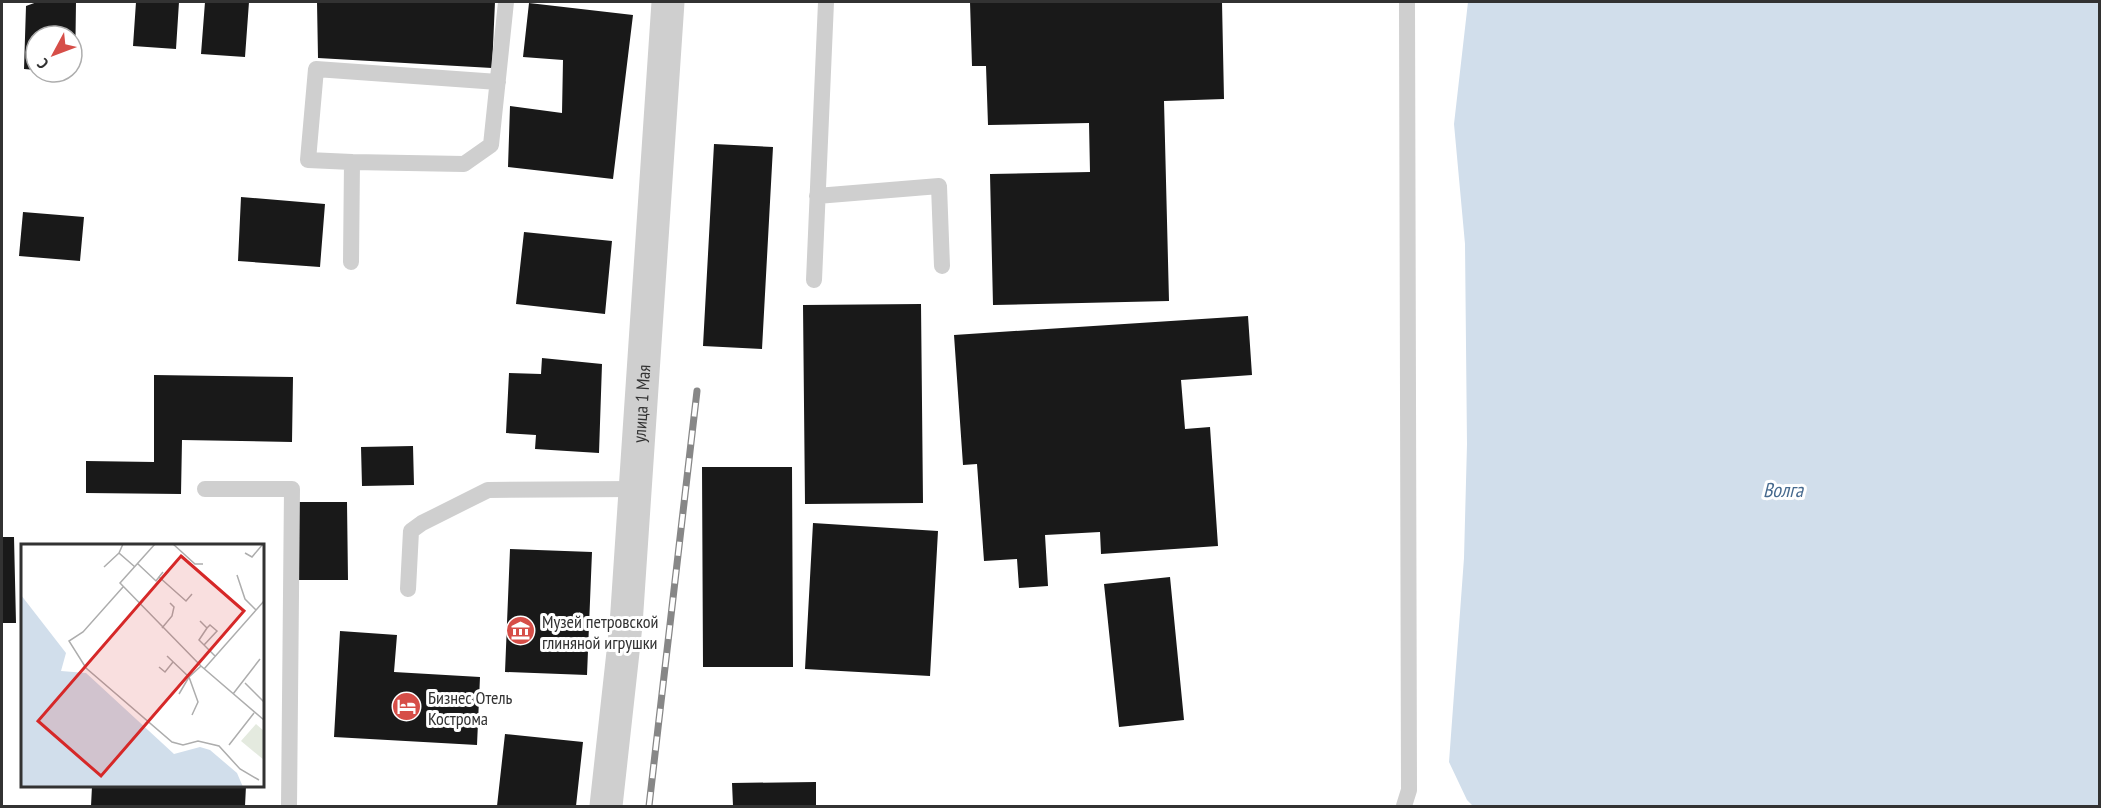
<svg xmlns="http://www.w3.org/2000/svg" width="2101" height="808" font-family="'PT Sans Narrow',sans-serif">
  <style>
    .water { fill: #d1deeb }
    .building { fill: #191919 }
    .lines { fill: none; stroke-linecap: round; stroke-linejoin: round }
    .service { stroke: #cfcfcf; stroke-width: 16 }
    .tertiary { stroke: #cfcfcf; stroke-width: 33 }
    .rail-casing { stroke: #878787; stroke-width: 7 }
    .rail { stroke: #fff; stroke-width: 4.5; stroke-dasharray: 14; stroke-linecap: butt }
    .labels { text-anchor: middle; dominant-baseline: central; stroke-width: 6; stroke-linejoin: round; paint-order: stroke }
    .street-label { font-size: 18px; fill: #323232; stroke: #fff }
    .poi-label { font-size: 18px; fill: #323232; stroke: #fff; text-anchor: start }
    .water-label { font-size: 20px; font-style: italic; fill: #476a8e; stroke: #fff }
    .inset-road { fill: none; stroke: #adadad; stroke-width: 1.5 }
    .view { fill: #d62828; fill-opacity: 0.15; stroke: #d62828; stroke-width: 3 }
    .inset-edge { fill: none; stroke: #323232; stroke-width: 3 }
  </style>
  <rect width="100%" height="100%" fill="#fff"/>
  <path class="water" d="M1468,2H2099V806H1473L1467,800L1449,762L1464,558L1467,444L1465,244L1454,124Z"/>
  <path class="building" d="M37,2H76L75,72H72V36H36V70L24,69L26,6Z
    M136,2H179L176,49L133,46Z
    M205,2H249L245,57L201,54Z
    M317,2H495L492,68L318,58Z
    M970,2H1222L1224,99L1164,101L1169,301L993,305L990,174L1090,172L1089,123L988,125L986,66H972Z
    M529,3L633,15L613,179L508,167L510,106L562,113L563,60L523,57Z
    M714,144L773,147L762,349L703,346Z
    M241,197L325,204L320,267L238,261Z
    M23,212L84,217L80,261L19,256Z
    M524,232L612,241L605,314L516,304Z
    M921,304L923,503L805,504L803,305Z
    M1248,316L1252,375L1181,380L1185,429L1210,427L1218,546L1101,554L1100,532L1045,535L1048,586L1019,588L1017,559L984,561L977,464L963,465L954,335Z
    M542,358L602,364L599,453L535,449L536,435L506,433L509,373L541,374Z
    M154,375L293,377L292,442L182,440L181,494L86,493V461L154,462Z
    M413,446L414,485L362,486L361,447Z
    M702,467H792L793,667H703Z
    M298,502H347L348,580H298Z
    M813,523L938,531L930,676L805,669Z
    M2,537H14L16,623H2Z
    M510,549L592,552L587,675L505,672Z
    M1170,577L1184,720L1119,727L1104,584Z
    M340,631L397,635L394,672L480,677L477,745L334,737Z
    M505,734L583,742L576,806H497Z
    M816,782V806H733L732,783Z
    M92,786H246L245,806H91Z"/>
  <g class="lines">
    <path class="service" d="M352,162L308,160L316,69L498,82
      M817,196L939,186L942,266
      M351,262L352,162L464,164L491,145L506,2
      M814,280L826,2
      M205,489H292L289,806
      M408,589L411,531L422,523L488,490L636,489
      M1404,806L1409,790L1407,2"/>
    <path class="tertiary" id="s1" d="M606,806L626,625L668,2"/>
    <defs>
      <path id="rail" d="M649,806L697,391"/>
    </defs>
    <use href="#rail" class="rail-casing"/>
    <use href="#rail" class="rail"/>
  </g>
  <defs>
    <symbol id="museum-disc" viewBox="-11 -11 22 22"><circle r="9.5" fill="#d64e48" stroke="#fff"/><path d="M0-6L6-3V-2H-6V-3ZM-5-1h2V3h-2ZM-1-1h2V3h-2ZM3-1h2V3H3ZM-6 4H6V6H-6Z" fill="#fff"/></symbol>
    <symbol id="hotel-disc" viewBox="-11 -11 22 22"><circle r="9.5" fill="#d64e48" stroke="#fff"/><path d="M-6-4.5h1.5V1H6V5H4.5V3h-9V5H-6ZM-4 0a1.8 1.8 0 1 1 3.6 0ZM.5 0V-2.5h3Q6-2.5 6 0Z" fill="#fff"/></symbol>
  </defs>
  <g fill-rule="evenodd">
    <use href="#museum-disc" x="504" y="614" width="33" height="33"/>
    <use href="#hotel-disc" x="390" y="690" width="33" height="33"/>
  </g>
  <g class="labels">
    <g class="street-label">
      <text stroke="none"><textPath href="#s1" startOffset="404">улица 1 Мая</textPath></text>
    </g>
    <g class="poi-label">
      <text x="542" y="621">Музей петровской<tspan x="542" dy="21">глиняной игрушки</tspan></text>
      <text x="428" y="697">Бизнес Отель<tspan x="428" dy="21">Кострома</tspan></text>
    </g>
    <g class="water-label">
      <text x="1783" y="490">Волга</text>
    </g>
  </g>
  <g transform="translate(21 544)">
    <rect width="243" height="243" fill="#fff"/>
    <path d="M235,180L243,187V216L220,197Z" fill="#e4eadf"/>
    <path d="M0,51L45,109L40,127L65,129L153,210L179,203L189,206L216,229L222,243H0Z" fill="#d1deeb"/>
    <path class="inset-road" d="M102,0L98,9L114,23M134,0L99,39L180,122L243,176M152,0L174,20H182M224,9L231,13L242,0M117,20L135,37L138,33M83,23L98,9M142,28L138,33L165,57L171,50M216,31L224,55L235,66M102,43L62,88L48,97L65,124L151,198L162,201L177,197L198,202L219,225L238,236M179,77L186,84L178,96L194,112M141,84L151,72L153,63L149,59M183,101L196,87L189,81L186,84M146,112L168,133L180,122M138,123L144,128L152,118M183,125L243,57M168,133L177,158L171,171M224,139L243,158M158,150L168,133M212,150L239,115M208,201L233,169"/>
    <path class="view" d="M160,12L223,67L80,232L17,177Z"/>
    <rect width="243" height="243" class="inset-edge"/>
  </g>
  <rect width="2101" height="808" fill="none" stroke="#323232" stroke-width="6"/>
  <g transform="translate(54 54) rotate(229)"><circle r="28" fill="#ffffff" stroke="#adadad" stroke-width="1.5"/>
  <path d="M0-4.5L10 22L0 15L-10 22Z" fill="#d64e48"/>
  <text y="-9" font-size="16" font-weight="bold" text-anchor="middle" fill="#323232">С</text>
  </g>
</svg>
